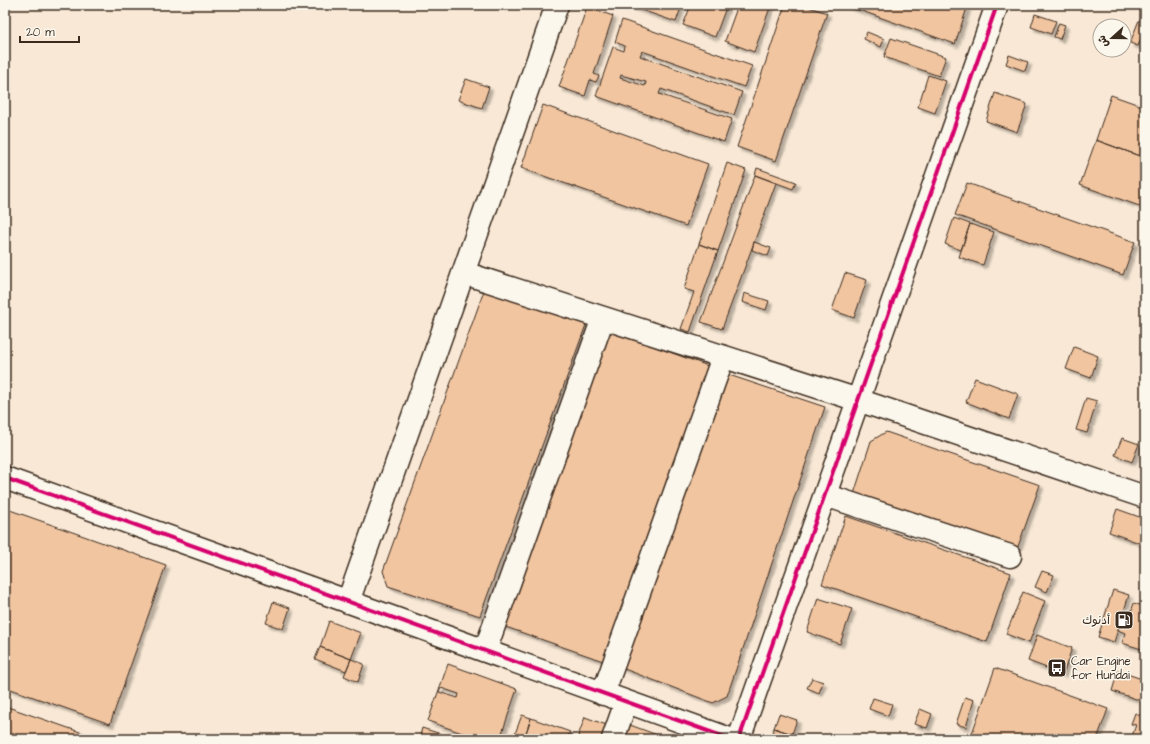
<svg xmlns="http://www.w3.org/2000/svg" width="1150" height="744" font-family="'Architects Daughter','Playpen Sans Arabic',sans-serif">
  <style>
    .built { fill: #f8e8d5; fill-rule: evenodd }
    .building { fill: #f1c5a0; stroke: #3b2a1e; fill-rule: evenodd; filter: url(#shadow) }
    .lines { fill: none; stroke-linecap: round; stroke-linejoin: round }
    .minor-casing { stroke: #3b2a1e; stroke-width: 25 }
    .minor { stroke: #fbf7ec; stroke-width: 22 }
    .cycleway-casing { stroke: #fbf7ec; stroke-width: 6 }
    .cycleway { stroke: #d6006c; stroke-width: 4 }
    .labels { text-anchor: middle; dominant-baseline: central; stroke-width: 3; stroke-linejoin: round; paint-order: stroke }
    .poi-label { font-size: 12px; fill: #3b2a1e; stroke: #fbf7ec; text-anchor: end }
  </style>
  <defs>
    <filter id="shadow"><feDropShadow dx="3.5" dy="3.5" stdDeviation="1" flood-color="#0004"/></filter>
  </defs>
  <rect width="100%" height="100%" fill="#fbf7ec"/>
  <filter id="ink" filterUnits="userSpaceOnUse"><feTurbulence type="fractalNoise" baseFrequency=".025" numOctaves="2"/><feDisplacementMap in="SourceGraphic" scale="8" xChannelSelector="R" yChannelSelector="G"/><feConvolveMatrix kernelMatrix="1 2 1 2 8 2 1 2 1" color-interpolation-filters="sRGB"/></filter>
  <g filter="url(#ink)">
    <path class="built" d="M5,5H1145V704L1132,739H5ZM1100,26H1124V50H1100Z"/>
    <path class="building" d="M627,5H682L676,22Z
      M691,5H727L715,37L683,25Z
      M738,5H771L754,52L725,41Z
      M785,5H803L827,13L776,161L737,147Z
      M845,5H959L967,8L955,44Z
      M587,7L613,16L594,74L599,76L596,82L590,80L585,96L559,87Z
      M1035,14L1056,21L1051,34L1031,27Z
      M622,20L752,66L744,87L642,51L640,56L742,92L734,115L661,89L659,94L732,119L724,142L596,96L613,47L624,51L625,46L615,42ZM621,75L646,82L645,86L620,78Z
      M1139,20L1145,22V28L1138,46L1130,43Z
      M1059,23L1065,25L1060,39L1054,37Z
      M867,32L884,39L881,47L864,39Z
      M891,38L946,57L939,76L884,57Z
      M1009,55L1028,62L1025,71L1006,64Z
      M928,75L946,81L935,113L918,107Z
      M466,79L489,87L482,108L458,100Z
      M995,93L1027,104L1017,132L986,121Z
      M1111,95L1145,107V158L1096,140Z
      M543,105L708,164L686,226L521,168Z
      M1096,140L1145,158V208L1080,185Z
      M727,163L746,170L718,251L699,244Z
      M757,168L796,182L793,189L755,175Z
      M755,175L776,183L722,329L701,322Z
      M967,183L1135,242L1123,275L955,215Z
      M954,218L970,224L961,250L945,244Z
      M970,224L994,232L983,265L959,257Z
      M754,242L771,248L768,256L752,250Z
      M699,244L718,251L690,332L681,329L694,292L684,289Z
      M845,273L867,280L854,318L832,310Z
      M485,288L587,322L480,616L388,586L383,571Z
      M744,293L769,301L766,310L742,302Z
      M606,329L711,367L603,661L500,625Z
      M1074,347L1098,356L1091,378L1066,369Z
      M723,373L825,407L727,696L713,703L619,667Z
      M975,378L1018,394L1009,419L966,402Z
      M1086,398L1097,401L1087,433L1076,430Z
      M886,432L1040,485L1016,552L853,497L871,441Z
      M1122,438L1139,444L1132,462L1115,455Z
      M7,509L166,565L110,724L5,687V510Z
      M1117,509L1145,519V535L1142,544L1109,532Z
      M846,516L1011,573L987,642L822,584Z
      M1145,535V546L1142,544Z
      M1042,571L1054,575L1047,592L1035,587Z
      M1113,590L1129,595L1114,642L1098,637Z
      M1023,592L1045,601L1029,643L1006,634Z
      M818,598L852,609L840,644L807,632Z
      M273,602L290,608L283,629L266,623Z
      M1134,603L1145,607V650L1122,643L1125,633L1118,630L1123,613L1130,615Z
      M329,621L361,633L351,659L320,647Z
      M1037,635L1072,648L1063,674L1028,661Z
      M320,647L351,659L346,671L315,659Z
      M351,659L364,664L358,682L344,676Z
      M448,664L517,689L500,739H479L428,721ZM441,688L459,694L458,698L439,692Z
      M995,668L1108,709L1097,739H980L971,736Z
      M1118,671L1145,680V702L1112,691Z
      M812,678L823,682L819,693L807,688Z
      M965,697L974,700L966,727L956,724Z
      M873,698L892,704L888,716L869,709Z
      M5,706L100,739H5Z
      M920,709L932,714L927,728L914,724Z
      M1135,713L1145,717V739H1131L1136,725L1131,724Z
      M779,714L797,720L792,734L774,728Z
      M522,715L531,718L524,739H513Z
      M585,717L609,726L604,739H585L578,736Z
      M531,718L570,732L567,739H524Z
      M622,722L668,739H623Z
      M422,728L457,739H419Z
      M774,728L792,734L805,739H770Z"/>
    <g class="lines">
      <defs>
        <path id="minor" d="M464,273L858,400L1145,497
          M5,478L730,739
          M825,495L1010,556
          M348,602L557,5
          M485,651L603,318
          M603,694L723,357
          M613,739L626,702
          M739,739L997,5"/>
      </defs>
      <use href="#minor" class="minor-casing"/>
      <use href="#minor" class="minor"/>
      <defs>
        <path id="cycleway" d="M5,478L730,739
          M739,739L997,5"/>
      </defs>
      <use href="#cycleway" class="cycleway-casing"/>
      <use href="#cycleway" class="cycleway"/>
    </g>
  </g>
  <defs>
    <symbol id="fuel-square" viewBox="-11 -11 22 22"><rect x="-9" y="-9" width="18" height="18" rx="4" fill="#3b2a1e" stroke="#fbf7ec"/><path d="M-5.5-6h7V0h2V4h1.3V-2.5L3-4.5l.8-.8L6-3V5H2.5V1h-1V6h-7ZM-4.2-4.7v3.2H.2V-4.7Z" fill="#fff"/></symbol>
    <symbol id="bus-square" viewBox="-11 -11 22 22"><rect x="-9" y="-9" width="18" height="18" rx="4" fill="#3b2a1e" stroke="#fbf7ec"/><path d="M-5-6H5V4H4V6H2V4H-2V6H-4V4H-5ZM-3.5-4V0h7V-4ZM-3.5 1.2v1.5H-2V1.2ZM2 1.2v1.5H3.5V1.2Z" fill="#fff"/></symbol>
  </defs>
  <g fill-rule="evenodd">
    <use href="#fuel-square" x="1113" y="609" width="22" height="22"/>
    <use href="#bus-square" x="1046" y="657" width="22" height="22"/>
  </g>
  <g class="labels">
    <g class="poi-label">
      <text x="1110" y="620">أدنوك</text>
      <text x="1071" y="661" text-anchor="start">Car Engine<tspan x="1071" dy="14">for Hundai</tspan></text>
    </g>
  </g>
  <rect width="1150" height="744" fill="none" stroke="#fbf7ec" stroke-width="20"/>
  <rect x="10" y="10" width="1130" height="724" fill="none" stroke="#3b2a1e" stroke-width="1.5" filter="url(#ink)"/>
  <g transform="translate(1112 38) rotate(249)"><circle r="19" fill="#fbf7ec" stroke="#aea59a"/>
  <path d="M0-3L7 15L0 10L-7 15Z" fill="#3b2a1e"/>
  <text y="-6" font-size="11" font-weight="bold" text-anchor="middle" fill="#3b2a1e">ش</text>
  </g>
  <path d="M20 36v6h59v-6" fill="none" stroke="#3b2a1e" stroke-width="2"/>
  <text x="26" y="36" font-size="12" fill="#3b2a1e" stroke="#fbf7ec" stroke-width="3" paint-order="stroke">20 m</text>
</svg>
